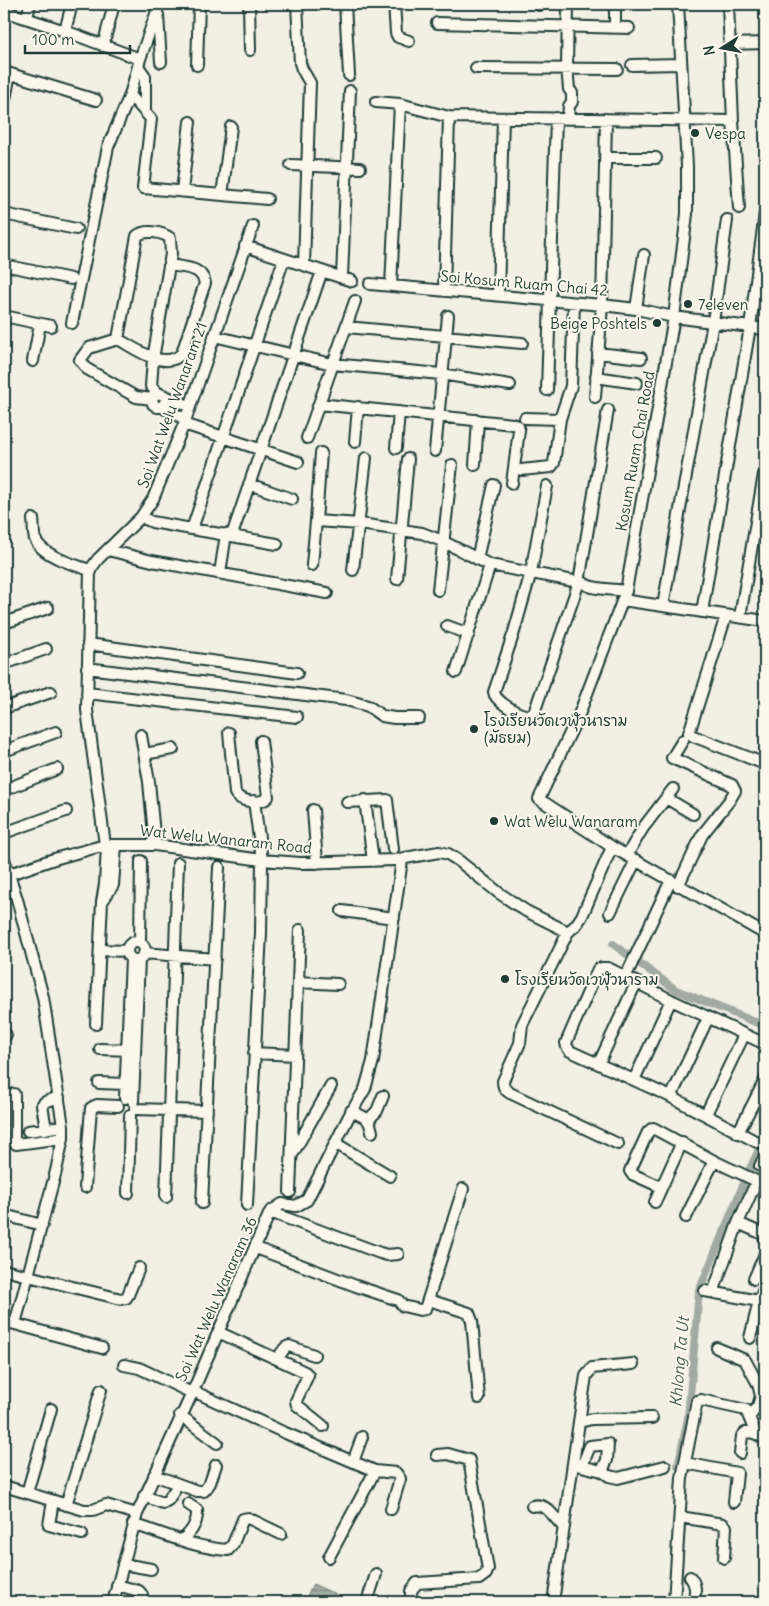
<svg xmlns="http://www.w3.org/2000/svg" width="769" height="1606" font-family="Delius,'Playpen Sans Thai',sans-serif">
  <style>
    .water { fill: url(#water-rules); stroke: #6e7f75 }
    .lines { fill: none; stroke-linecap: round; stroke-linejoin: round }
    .stream { stroke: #6e7f75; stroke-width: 2 }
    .canal { stroke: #a2aba1; stroke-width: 8 }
    .minor-casing { stroke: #1f3d34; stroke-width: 14 }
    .minor { stroke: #fbf7ec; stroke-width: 10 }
    .poi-dot { fill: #1f3d34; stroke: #fbf7ec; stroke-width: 2 }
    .labels { text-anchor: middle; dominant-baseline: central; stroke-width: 4; stroke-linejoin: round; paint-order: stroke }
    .poi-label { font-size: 15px; fill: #1f3d34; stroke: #fbf7ec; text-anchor: start }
    .street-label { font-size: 15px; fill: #1f3d34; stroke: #fbf7ec }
    .water-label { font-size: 16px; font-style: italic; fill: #465e55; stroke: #fbf7ec }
  </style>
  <defs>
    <pattern id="water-rules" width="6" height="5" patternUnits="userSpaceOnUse" patternTransform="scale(1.25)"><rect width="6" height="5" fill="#a2aba1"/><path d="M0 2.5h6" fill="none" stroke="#838c84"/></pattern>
  </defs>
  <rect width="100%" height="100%" fill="#f2f0e5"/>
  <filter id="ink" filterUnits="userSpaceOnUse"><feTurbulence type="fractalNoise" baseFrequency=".02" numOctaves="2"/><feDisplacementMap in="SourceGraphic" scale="10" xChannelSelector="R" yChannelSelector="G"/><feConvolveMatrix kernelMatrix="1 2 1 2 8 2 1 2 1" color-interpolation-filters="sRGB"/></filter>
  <g filter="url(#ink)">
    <path class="water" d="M313,1584L335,1594L336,1602H304Z"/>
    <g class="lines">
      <path class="stream" d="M677,1478L678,1466"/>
      <path class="canal" d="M613,944L676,990L765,1026
        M678,1466L688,1418L699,1291L748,1173L765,1137"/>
      <defs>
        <path id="minor" d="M249,4L250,50
          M297,4L300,63L302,69L310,83L304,265
          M345,4L349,75
          M394,4L396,33L398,37L409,41
          M678,4L687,166V214L674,317L626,591L580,712L539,799L612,847L765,934
          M728,4L733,121L739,208
          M539,5V4
          M4,11L65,31L140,59
          M158,15L161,62
          M27,18L30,4
          M437,23L629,28
          M615,28V4
          M65,31L72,4
          M730,44L765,43
          M103,46L114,4
          M197,65L199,4
          M632,65L681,64
          M138,66L145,76V112
          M476,68L617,69
          M4,72L96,100
          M130,95L151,119L143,188L267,199
          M376,102L400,104L449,117L733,121
          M4,104L10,74
          M568,117L569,106L572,102V93L569,89L567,67L568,4
          M606,158H656
          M291,165L360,168
          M182,191L190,122
          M222,195L231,127
          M4,214L76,229
          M245,246L352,281
          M4,265L71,279
          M342,277L350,91
          M370,284L602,305L636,309L674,317L765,329
          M391,286L400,104
          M444,291L449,117
          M498,295L503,118
          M636,309L644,255
          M4,316L51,326
          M72,323L108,147L130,95L140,59L157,11L158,4
          M346,327L522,343
          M214,336L332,364L441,374L510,385
          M118,339L137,236C144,229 162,232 170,238L171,254L153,359L151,386L158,393
          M598,353L641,358
          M33,361L40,324
          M596,377L637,383
          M547,390L556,118
          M166,397V401L162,407H157L153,404C152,398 152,395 158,393L189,406
          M595,397L602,305L606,119
          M152,399L136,397L87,369L80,360L89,348L118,339C134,348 166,372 182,353L205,283C201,266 184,268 170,265
          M319,404L513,424L518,426L519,430L512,483
          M162,407L185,419
          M525,418L560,419
          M184,424L298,462
          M307,438L355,301
          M355,442L358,407
          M396,448L399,412
          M435,451L448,316
          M475,465L478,420
          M521,470L551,467L554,463L560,419L571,386L574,303
          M249,484L292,499
          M547,486L531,572L514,632L494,692C495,701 517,714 526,715C530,716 530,715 534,713L579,582L608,410
          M141,517L152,522L277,544
          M33,519C34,525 33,533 35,539C42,556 75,565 90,570
          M316,521L321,453
          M192,529L284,259
          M232,535L322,271
          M108,550L152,561L327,593
          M477,559L494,485
          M312,565L316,521L360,524L422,533L442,541L490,565L584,583C591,590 615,589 626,591
          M353,570L366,458
          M220,573L226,534
          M397,579L408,459
          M438,590L452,465
          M622,600L765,621
          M663,606L713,322L727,220
          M702,612L750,327L765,213
          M726,616L689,733L693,736L765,764
          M740,617L764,474
          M4,623L48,608
          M447,626L469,634
          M88,644L297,673
          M4,664L46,649
          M87,668L346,700L368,706L382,716L394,718H419
          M456,672L490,565
          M87,693L297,717
          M4,708L51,692
          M229,733L235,793C240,802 261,805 268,797L261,741
          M141,735L149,782L155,845
          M4,751L56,732
          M144,754L173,749
          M4,790L57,769
          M666,798L673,789
          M365,800L373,861
          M347,802L387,800L393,849
          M313,810L317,863
          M4,833L66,811
          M105,845L87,710L90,570L98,559L141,517L153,499L184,424L253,226
          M107,845L105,884L102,902L113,885L116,845
          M627,855L643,828L666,798L693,814
          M4,859L17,899L43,997L63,1126V1138L56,1171L15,1324
          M4,876L54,859L105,845H155L262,860L300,863L394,860L439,852L448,854L459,861L499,893L526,911L568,932L576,925L582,916L612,847
          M678,886L702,835L729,801L735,791L732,785L672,758L683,740
          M342,911L394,918
          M610,913L636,860
          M568,932L522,1025L520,1043L503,1081C503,1087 504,1089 510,1093L618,1144
          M127 951a9 9 0 1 1 18 0a9 9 0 1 1-18 0Z
          M140,943L141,861
          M100,950L127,951
          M144,953L215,959
          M625,978L671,880
          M298,982L338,984
          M96,1024L102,902
          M4,1037L6,1035
          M100,1049L132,1050
          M254,1053L295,1055
          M599,1063L636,983
          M634,1080L671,1000
          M99,1083L125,1084
          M14,1094V1142L16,1144L63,1138
          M671,1097L708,1018
          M125,1098L131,959
          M133,1101L139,959
          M135,1109L207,1111
          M351,1111C365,1118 369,1116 372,1132
          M706,1114L744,1035
          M368,1120L377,1111L383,1096
          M46,1129L42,1105L45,1102L59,1097
          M28,1131L63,1126
          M738,1133L765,1080
          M757,1142L671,1097L570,1051L567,1047L566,1043L598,969L602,968H608L671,1000L765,1044
          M335,1143L390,1176
          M292,1155L331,1086
          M760,1166L765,1156
          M85,1187L91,1108L97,1105L118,1106
          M661,1187L632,1174L630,1171L648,1132L653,1128L714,1161L765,1185
          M290,1192L300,930
          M128,1193L130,1115
          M166,1197L178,863
          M655,1202L682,1142
          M202,1203L219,867
          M247,1205L261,933L262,860L254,801
          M270,1212L380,1253L387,1255L398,1254
          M4,1215L42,1225
          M686,1217L714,1161
          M738,1223L765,1235
          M256,1248L356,1286L398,1300L403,1306L420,1310L425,1309L463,1189
          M4,1270L121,1299L126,1298L128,1295L139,1268
          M754,1279L765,1254
          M715,1287L738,1223L753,1189
          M705,1291L759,1301L765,1287
          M429,1300L469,1313L472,1321L479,1398
          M4,1321L102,1348
          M218,1332L305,1372L308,1375L296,1401L297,1405L323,1426
          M750,1338L759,1301
          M717,1348L745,1360L758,1384L761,1396L758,1406L749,1417
          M277,1359L285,1348L289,1346L314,1355
          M124,1365L139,1368L192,1393
          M193,1391L283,1432L375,1471L396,1473L400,1479L391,1509
          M180,1415L217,1443
          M579,1422L586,1376L592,1368L633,1364
          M740,1453L742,1436L745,1433L755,1432
          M353,1462L362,1437
          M685,1463L737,1473L734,1502
          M573,1464L602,1471L609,1476L618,1478L665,1466
          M582,1466L590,1446L608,1444L607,1460L602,1471
          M154,1475L197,1491H204L210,1483L216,1465
          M4,1486L84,1510H93L106,1505L137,1514
          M27,1493L51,1409
          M144,1496L163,1503L168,1500L174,1491
          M53,1501L49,1525L82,1534
          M66,1505L101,1390
          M532,1506C548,1502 553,1518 564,1527
          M680,1517L723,1524L726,1527L724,1558
          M133,1524C164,1534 195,1548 228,1550L233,1544L243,1519L248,1518L281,1534
          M182,1540C192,1532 198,1523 197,1510L188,1504
          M329,1557L375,1471
          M123,1564L151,1569
          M690,1577C697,1585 695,1593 694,1602
          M117,1585L139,1591L142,1595L140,1602
          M113,1602L137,1514L193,1391L270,1212L282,1204L296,1206L307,1200L349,1116L365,1089L373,1061L402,860
          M367,1602L376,1574
          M411,1602V1591L417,1583L479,1579L486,1574L488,1569L469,1460L448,1454L437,1455
          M553,1602L579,1422L592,1419L652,1418
          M674,1602L682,1478L697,1401L701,1400L746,1410L756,1434L765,1439"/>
      </defs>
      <use href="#minor" class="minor-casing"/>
      <use href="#minor" class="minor"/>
    </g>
  </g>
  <g class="poi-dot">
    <circle cx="695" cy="133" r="5"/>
    <circle cx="688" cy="304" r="5"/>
    <circle cx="657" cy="323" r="5"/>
    <circle cx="474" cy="729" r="5"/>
    <circle cx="494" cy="821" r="5"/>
    <circle cx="505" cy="979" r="5"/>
  </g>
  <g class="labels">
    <g class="poi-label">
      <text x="705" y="133">Vespa</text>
      <text x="698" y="304">7eleven</text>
      <text x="647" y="323" text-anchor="end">Beige Poshtels</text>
      <text x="484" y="720">โรงเรียนวัดเวฬุวนาราม<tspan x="484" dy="17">(มัธยม)</tspan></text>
      <text x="504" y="821">Wat Welu Wanaram</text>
      <text x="515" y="979">โรงเรียนวัดเวฬุวนาราม</text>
    </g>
    <g class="street-label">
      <text transform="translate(524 283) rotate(5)">Soi Kosum Ruam Chai 42</text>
      <text transform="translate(172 405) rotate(-70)">Soi Wat Welu Wanaram 21</text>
      <text transform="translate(635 451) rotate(-80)">Kosum Ruam Chai Road</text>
      <text transform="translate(226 839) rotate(6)">Wat Welu Wanaram Road</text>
      <text transform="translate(216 1299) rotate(-66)">Soi Wat Welu Wanaram 36</text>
    </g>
    <g class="water-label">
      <text transform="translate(679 1362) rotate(-85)">Khlong Ta Ut</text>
    </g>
  </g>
  <rect width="769" height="1606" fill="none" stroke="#fbf7ec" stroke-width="20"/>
  <rect x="10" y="10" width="749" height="1586" fill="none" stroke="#1f3d34" stroke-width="2" filter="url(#ink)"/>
  <g transform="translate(722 48) rotate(259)" stroke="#fbf7ec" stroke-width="4" paint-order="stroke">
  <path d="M0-4L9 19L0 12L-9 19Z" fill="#1f3d34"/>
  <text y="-8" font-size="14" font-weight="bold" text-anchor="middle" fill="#1f3d34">N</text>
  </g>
  <path d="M25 45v8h105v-8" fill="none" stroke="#1f3d34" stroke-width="2.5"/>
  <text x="32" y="45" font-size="15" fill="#1f3d34" stroke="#fbf7ec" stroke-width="4" paint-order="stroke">100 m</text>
</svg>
